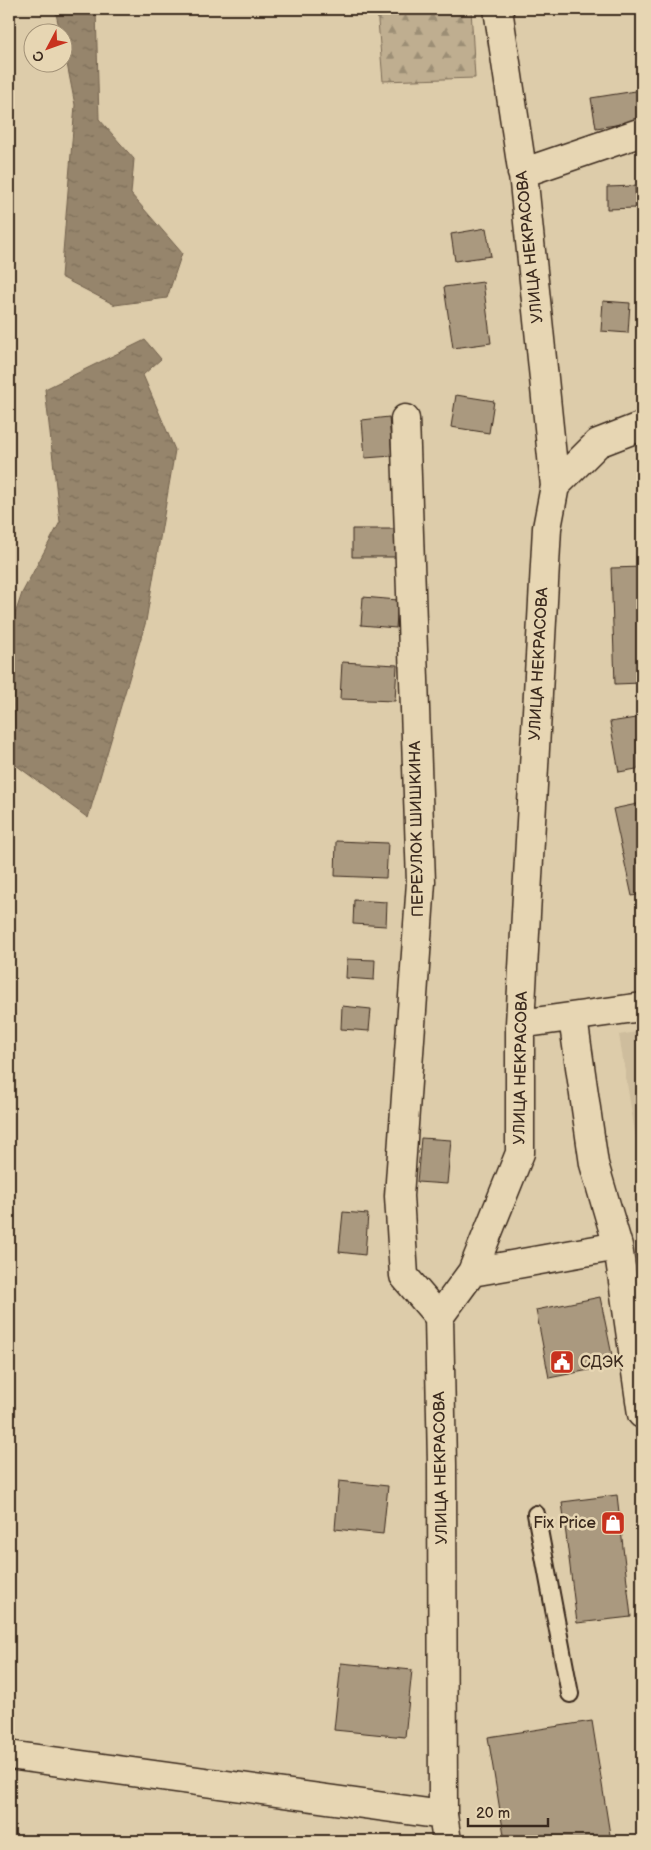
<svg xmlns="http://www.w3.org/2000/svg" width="651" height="1850" font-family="'Balsamiq Sans',sans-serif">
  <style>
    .built { fill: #cebd9d }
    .forest { fill: url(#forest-firs); stroke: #7d6c57 }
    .water { fill: url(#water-ripples); stroke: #72614d }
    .building { fill: #aa997f; stroke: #3b2a1e }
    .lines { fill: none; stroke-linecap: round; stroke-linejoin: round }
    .lane-casing { stroke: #3b2a1e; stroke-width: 20 }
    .street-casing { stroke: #3b2a1e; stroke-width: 31 }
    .secondary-casing { stroke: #3b2a1e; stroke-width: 31 }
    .lane { stroke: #e7d6b3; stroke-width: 16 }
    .street { stroke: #e7d6b3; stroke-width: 28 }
    .secondary { stroke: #e7d6b3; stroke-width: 28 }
    .labels { text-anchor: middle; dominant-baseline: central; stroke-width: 5; stroke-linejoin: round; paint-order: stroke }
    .street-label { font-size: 16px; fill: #3b2a1e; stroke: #e7d6b3 }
    .poi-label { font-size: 16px; fill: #3b2a1e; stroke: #e7d6b3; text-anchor: start }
  </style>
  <defs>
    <pattern id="forest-firs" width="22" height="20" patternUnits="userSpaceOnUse" patternTransform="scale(1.25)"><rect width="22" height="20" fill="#bfae90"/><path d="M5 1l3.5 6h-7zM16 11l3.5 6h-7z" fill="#9c8e75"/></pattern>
    <pattern id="water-ripples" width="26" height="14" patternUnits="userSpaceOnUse" patternTransform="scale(1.25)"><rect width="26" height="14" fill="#96856c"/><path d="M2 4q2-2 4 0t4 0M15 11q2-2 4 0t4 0" fill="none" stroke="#7c6d58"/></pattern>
  </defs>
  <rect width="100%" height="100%" fill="#dca"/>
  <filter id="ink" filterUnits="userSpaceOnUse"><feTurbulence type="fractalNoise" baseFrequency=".02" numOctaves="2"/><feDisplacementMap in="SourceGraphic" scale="10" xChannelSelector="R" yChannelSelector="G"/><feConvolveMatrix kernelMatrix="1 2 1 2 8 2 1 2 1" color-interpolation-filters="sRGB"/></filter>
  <g filter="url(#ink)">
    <path class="built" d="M642,1031V1175L619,1035Z"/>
    <path class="forest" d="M377,9H471L475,78L383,81Z"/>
    <path class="water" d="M55,9H96L99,119L134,159L131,194L182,253L167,298L115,305L61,277L75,105L63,43L62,32H60Z
      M145,340L161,359L143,375L175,450L146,621L88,818L9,760V632L22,593L60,522L45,389Z"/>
    <path class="building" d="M642,90V121L596,128L591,98Z
      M635,186L636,208L607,209V187Z
      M486,228L491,256L455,261L451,234Z
      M483,282L491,343L453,348L444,287Z
      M603,301L630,303L628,333L601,331Z
      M456,395L494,401L489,433L451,427Z
      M389,417L392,456L365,458L362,420Z
      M352,529H396V557H352Z
      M642,567V683L615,684L611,568Z
      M363,597L398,600L396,628L361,625Z
      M342,662L397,665L395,701L340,699Z
      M642,717V768L619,772L610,722Z
      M642,803V894L632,896L613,809Z
      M336,841L388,843L386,878L335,876Z
      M354,900L387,902L386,926L353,924Z
      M347,959L375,960L374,980L346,978Z
      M342,1006L371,1009L369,1031L341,1029Z
      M421,1138L451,1140L447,1184L417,1182Z
      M343,1212L368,1214L365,1255L339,1252Z
      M600,1297L614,1365L549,1378L536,1310Z
      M339,1481L388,1486L383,1534L335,1529Z
      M617,1495L631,1617L577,1623L562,1502Z
      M341,1663L412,1670L405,1737L334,1730Z
      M592,1721L611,1841H505L488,1737Z"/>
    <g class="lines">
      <defs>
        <path id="lane" d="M536,1514L570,1694"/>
        <path id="street" d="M498,9L524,183L555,486
          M522,173L642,132
          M405,419L421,882L399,1196L404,1276L439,1317
          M573,1018L594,1164L618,1246
          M520,1024L642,1007
          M472,1272L618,1246L642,1414
          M443,1815L442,1465L439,1317L472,1272L520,1153V1024L547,528L555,486L598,443L642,426"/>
        <path id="secondary" d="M9,1755L443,1815L447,1841"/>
      </defs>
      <use href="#lane" class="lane-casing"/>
      <use href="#street" class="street-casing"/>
      <use href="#secondary" class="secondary-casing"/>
      <use href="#lane" class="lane"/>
      <use href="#street" class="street"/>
      <use href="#secondary" class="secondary"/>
    </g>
  </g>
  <defs>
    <symbol id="civic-square" viewBox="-11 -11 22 22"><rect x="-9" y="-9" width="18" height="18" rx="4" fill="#c8321e" stroke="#e7d6b3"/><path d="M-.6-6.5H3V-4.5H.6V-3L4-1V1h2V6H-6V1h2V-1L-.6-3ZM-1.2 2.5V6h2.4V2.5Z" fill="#fff"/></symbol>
    <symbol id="shop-square" viewBox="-11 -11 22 22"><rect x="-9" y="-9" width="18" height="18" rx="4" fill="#c8321e" stroke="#e7d6b3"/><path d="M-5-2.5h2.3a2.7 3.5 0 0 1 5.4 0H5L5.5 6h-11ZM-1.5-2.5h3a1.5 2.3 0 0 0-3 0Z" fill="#fff"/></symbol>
  </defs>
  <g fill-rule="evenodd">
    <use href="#civic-square" x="548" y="1348" width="28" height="28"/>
    <use href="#shop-square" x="599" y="1509" width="28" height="28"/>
  </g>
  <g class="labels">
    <g class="street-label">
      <text transform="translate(530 247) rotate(-96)">УЛИЦА НЕКРАСОВА</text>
      <text transform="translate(539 664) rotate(-87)">УЛИЦА НЕКРАСОВА</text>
      <text transform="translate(417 829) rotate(-91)">ПЕРЕУЛОК ШИШКИНА</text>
      <text transform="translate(521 1068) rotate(-89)">УЛИЦА НЕКРАСОВА</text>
      <text transform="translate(441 1468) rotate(-91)">УЛИЦА НЕКРАСОВА</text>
    </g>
    <g class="poi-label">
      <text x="580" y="1362">СДЭК</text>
      <text x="596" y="1523" text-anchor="end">Fix Price</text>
    </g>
  </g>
  <rect width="651" height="1850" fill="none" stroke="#e7d6b3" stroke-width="30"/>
  <rect x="15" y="15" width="621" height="1820" fill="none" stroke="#3b2a1e" stroke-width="2" filter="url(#ink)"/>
  <g transform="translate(48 48) rotate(229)"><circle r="24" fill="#e7d6b3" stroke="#a29177"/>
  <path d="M0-4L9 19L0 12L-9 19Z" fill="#c8321e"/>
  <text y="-8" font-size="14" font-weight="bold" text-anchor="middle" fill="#3b2a1e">С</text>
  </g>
  <path d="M468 1818v8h80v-8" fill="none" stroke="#3b2a1e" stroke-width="2.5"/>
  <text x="476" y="1818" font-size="15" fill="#3b2a1e" stroke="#e7d6b3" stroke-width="4" paint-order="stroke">20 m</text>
</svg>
